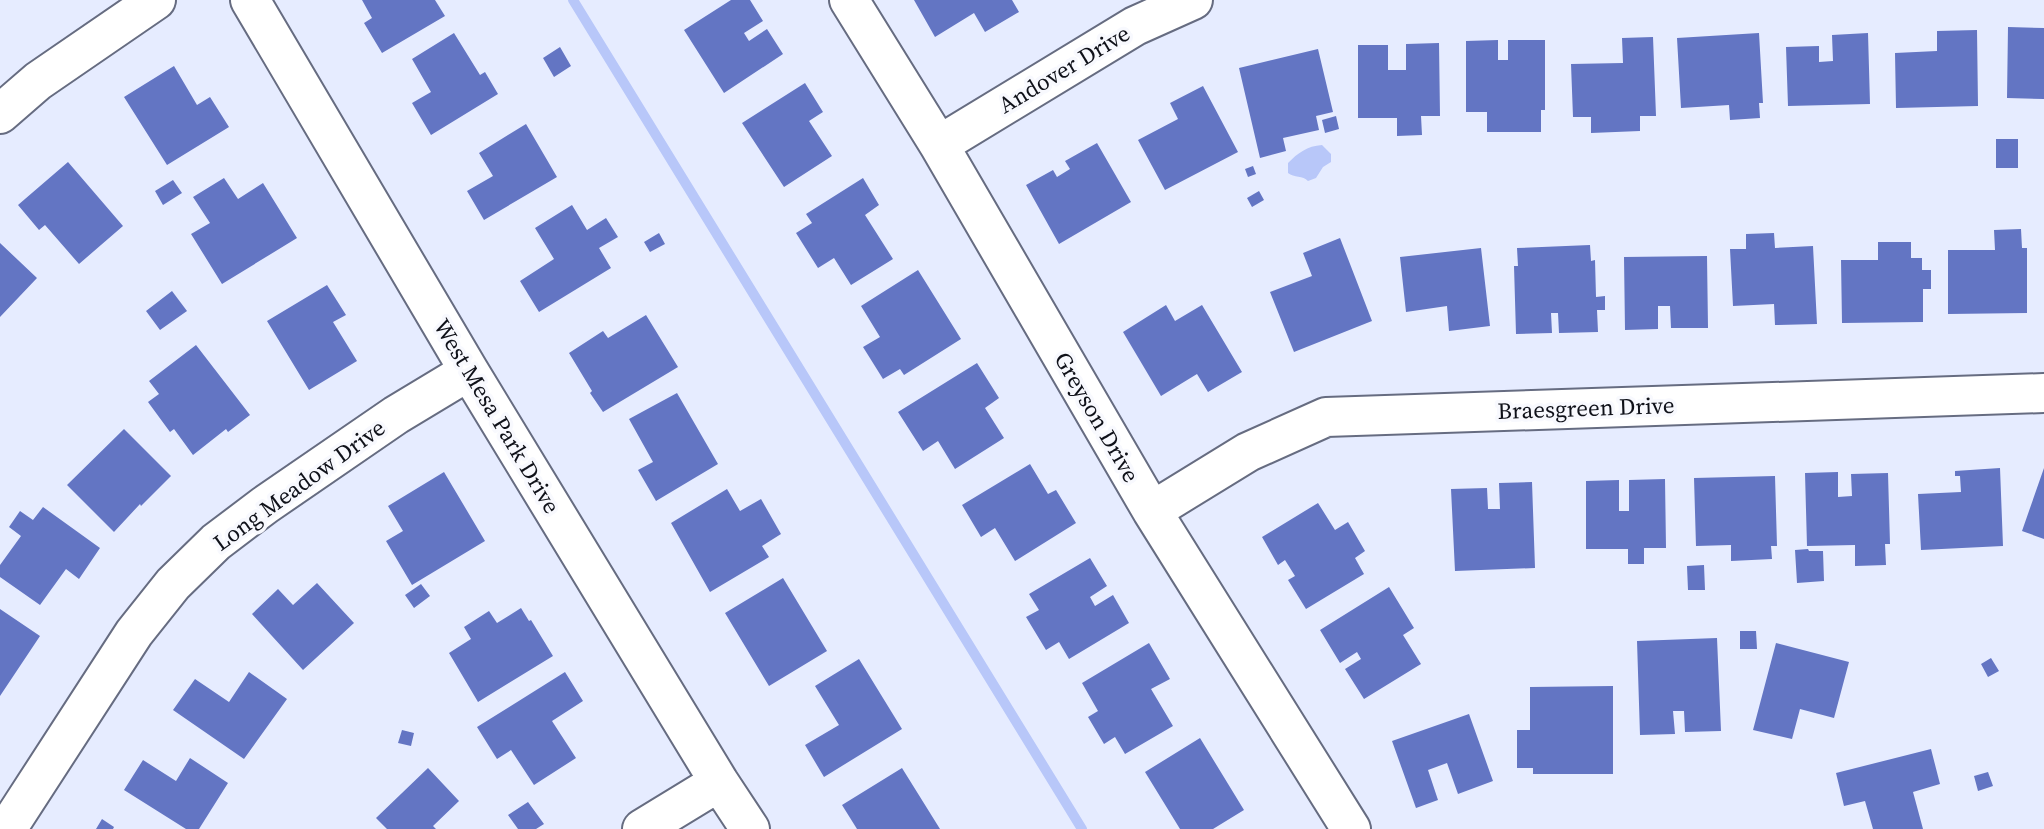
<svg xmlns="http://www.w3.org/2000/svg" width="2044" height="829" font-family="'Source Serif 4',serif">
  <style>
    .water { fill: #b8c7f9 }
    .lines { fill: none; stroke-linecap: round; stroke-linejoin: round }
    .stream { stroke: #b8c7f9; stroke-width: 10 }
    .building { fill: #6375c3 }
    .minor-casing { stroke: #666c81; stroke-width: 42 }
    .minor { stroke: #fff; stroke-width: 38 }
    .labels { text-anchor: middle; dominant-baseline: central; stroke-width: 7; stroke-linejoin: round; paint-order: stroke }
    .street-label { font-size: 23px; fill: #0f1119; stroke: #f8f9fe }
  </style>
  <rect width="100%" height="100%" fill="#e6ecff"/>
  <path class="water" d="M1322,145L1331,154V162L1323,167L1316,178L1308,181C1303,175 1294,178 1288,173V163C1298,153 1307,146 1322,145Z"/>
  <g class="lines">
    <path class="stream" d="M573,0L1082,829"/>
  </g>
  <path class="building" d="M362,0H435L445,16L382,53L364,23L372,18Z
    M731,0H750L763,21L744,33L749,41L767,29L783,54L724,93L684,30Z
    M914,0H1012L1019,12L985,32L974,13L935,37Z
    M2008,27L2044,28V99L2007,98Z
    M1977,30L1978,106L1896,108L1895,53L1937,51V31Z
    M454,33L480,75L485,72L498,94L431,135L412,103L431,92L412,59Z
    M1759,33L1763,103H1759L1760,118L1730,120L1729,105L1681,108L1677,38Z
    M1868,33L1870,104L1788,106L1786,47L1819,46V62L1833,61L1832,35Z
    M1653,37L1656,116H1640V131L1591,133V117H1573L1571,64L1623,63L1622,38Z
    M1498,40V60H1508V40H1545V110H1541V132H1487V112H1466V41Z
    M1439,43L1440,116H1421L1422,135L1397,136V118H1358V45H1388V70H1406V44Z
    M560,47L571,66L554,77L543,58Z
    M1318,49L1333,112L1316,116L1319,130L1283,138L1286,151L1260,158L1239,68Z
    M174,66L197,105L210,97L229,127L167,165L124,97Z
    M805,83L823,112L809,121L832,156L784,187L742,123Z
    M1203,86L1238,152L1165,190L1138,140L1178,119L1170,103Z
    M1336,116L1339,129L1325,133L1322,120Z
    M526,124L557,177L484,220L467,191L493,176L479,153Z
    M1996,139H2018V168H1996Z
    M1097,143L1131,202L1059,244L1026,185L1053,170L1057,177L1070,169L1065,161Z
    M68,162L123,226L79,264L45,225L39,230L18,205Z
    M1253,166L1256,174L1248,177L1245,169Z
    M224,178L238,199L263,183L297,238L222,284L191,234L210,223L193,197Z
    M863,178L879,205L865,215L893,259L851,285L834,258L818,268L796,233L812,223L806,214Z
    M173,180L182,193L163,205L155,191Z
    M1259,191L1264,200L1252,207L1247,198Z
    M572,205L587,230L606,218L618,237L599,248L611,268L539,312L520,281L554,259L535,228Z
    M2021,229L2022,248H2027V313L1948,314V250H1995L1994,230Z
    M659,233L665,244L650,252L644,242Z
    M1774,233L1775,248L1813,246L1817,324L1775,325L1774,304L1733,306L1730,249H1746V234Z
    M1340,238L1372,321L1294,352L1270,292L1312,276L1303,253Z
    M1878,242H1911V258H1922V270H1931V289H1923V322L1842,323L1841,260H1878Z
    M0,243L37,278L0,317Z
    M1590,245L1591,261L1595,260L1596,297L1605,296V310H1597L1598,332L1559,333L1558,313H1551L1552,333L1516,334L1514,266H1518L1517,248Z
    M1481,248L1490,326L1449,331L1447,306L1406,312L1400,257Z
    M1707,256L1708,328H1671L1670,306H1658V329L1625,330L1624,257Z
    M918,270L961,339L904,375L900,369L883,379L863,347L880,337L861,306Z
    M327,285L346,315L333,322L357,361L309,390L267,321Z
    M172,291L187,311L160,330L146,311Z
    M1166,305L1175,321L1202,305L1242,372L1208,392L1197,374L1161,396L1123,332Z
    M646,315L678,367L603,412L590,393L592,391L569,353L603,331L608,338Z
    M196,345L250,415L228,432L226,429L193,455L174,429L170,432L148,402L159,394L149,381Z
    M977,363L999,398L985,408L1004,438L955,469L938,441L923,451L898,412Z
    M677,393L718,464L656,501L638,470L653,462L629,419Z
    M124,429L171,476L141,506L140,504L114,532L67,485Z
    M1030,464L1048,494L1056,490L1076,523L1015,561L995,528L981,537L962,505Z
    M2000,468L2003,546L1921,550L1918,494L1961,492L1960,476H1955V471Z
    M2044,468V539L2022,531Z
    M444,472L485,541L412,585L386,541L403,531L388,506Z
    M1838,472V497L1852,496L1851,474L1888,473L1890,544H1885L1886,565L1855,566V545L1807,546L1805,473Z
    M1775,476L1777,546H1771L1772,559L1731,561V545L1696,546L1694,478Z
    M1665,479L1666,548H1644V564H1628V549H1586V481L1619,480V511H1629V480Z
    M1532,482L1535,568L1455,571L1451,489L1487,488L1488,509H1500L1499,483Z
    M727,489L740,511L761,499L781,534L762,546L769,557L710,592L671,523Z
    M1318,503L1335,530L1348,522L1365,551L1355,558L1364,574L1306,609L1288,580L1295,576L1285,560L1278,565L1262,537Z
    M43,507L100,548L79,579L66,569L40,605L0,577V565L21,536L9,527L20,511L33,520Z
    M1808,549L1809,551H1823L1824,581L1797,583L1795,550Z
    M1090,558L1107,586L1090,597L1095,606L1113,595L1129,623L1069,659L1059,642L1046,650L1026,617L1039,610L1029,594Z
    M1704,565L1705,590H1688L1687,566Z
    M783,578L827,651L769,686L725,613Z
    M317,583L354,623L303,670L252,614L278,589L293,605Z
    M421,584L430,596L414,608L405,595Z
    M1389,587L1414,628L1403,635L1421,664L1364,699L1345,669L1361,659L1357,652L1340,663L1320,630Z
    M521,608L529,621L531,620L553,656L478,702L449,653L471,639L464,627L489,611L497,623Z
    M0,609L40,636L0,696Z
    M1740,631H1756L1757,649H1740Z
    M1717,638L1721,731L1685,732L1684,711H1673L1675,734L1640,735L1637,641Z
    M1149,643L1170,679L1151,689L1173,726L1125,754L1115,737L1104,744L1088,717L1098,711L1082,683Z
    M1776,643L1849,662L1834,718L1800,709L1792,739L1753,730Z
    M1991,658L1999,671L1988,677L1981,664Z
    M859,659L902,729L824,777L805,745L839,725L815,686Z
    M249,672L287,699L244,759L173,710L195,679L229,702Z
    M565,672L583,701L552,721L576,758L534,785L511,750L497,759L477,727Z
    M1613,686V774H1533V768H1517V730H1530V687Z
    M1469,714L1493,781L1458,794L1447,763L1428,770L1438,800L1416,808L1392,741Z
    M402,730L414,733L411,746L398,743Z
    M1200,738L1244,810L1213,829H1180L1145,772Z
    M1931,749L1940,784L1913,792L1923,829H1873L1865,801L1844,806L1836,773Z
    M190,758L228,783L199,829H186L124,790L143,760L176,781Z
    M428,768L459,801L433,826L436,829H387L376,818Z
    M902,768L940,829H857L842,805Z
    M1988,772L1993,786L1978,791L1974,776Z
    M528,802L544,824L536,829H518L508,815Z
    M102,819L114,827L113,829H96Z"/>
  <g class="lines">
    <defs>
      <path id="minor" d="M250,0L469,371L719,782L750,829
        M849,0L939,145L1152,511L1351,829
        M0,114L38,81L156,0
        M939,145L1135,26L1193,0
        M1152,511L1248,452L1326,417L2044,393
        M7,829L134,633L173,584L216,542L265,505L396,415L469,371
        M642,829L719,782"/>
    </defs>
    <use href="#minor" class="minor-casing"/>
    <use href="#minor" class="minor"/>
  </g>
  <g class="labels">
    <g class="street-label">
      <text transform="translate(1064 69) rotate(-31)">Andover Drive</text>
      <text transform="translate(1586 408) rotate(-2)">Braesgreen Drive</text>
      <text transform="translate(497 416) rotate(59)">West Mesa Park Drive</text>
      <text transform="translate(1097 417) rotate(60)">Greyson Drive</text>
      <text transform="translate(299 485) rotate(-36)">Long Meadow Drive</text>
    </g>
  </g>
</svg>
